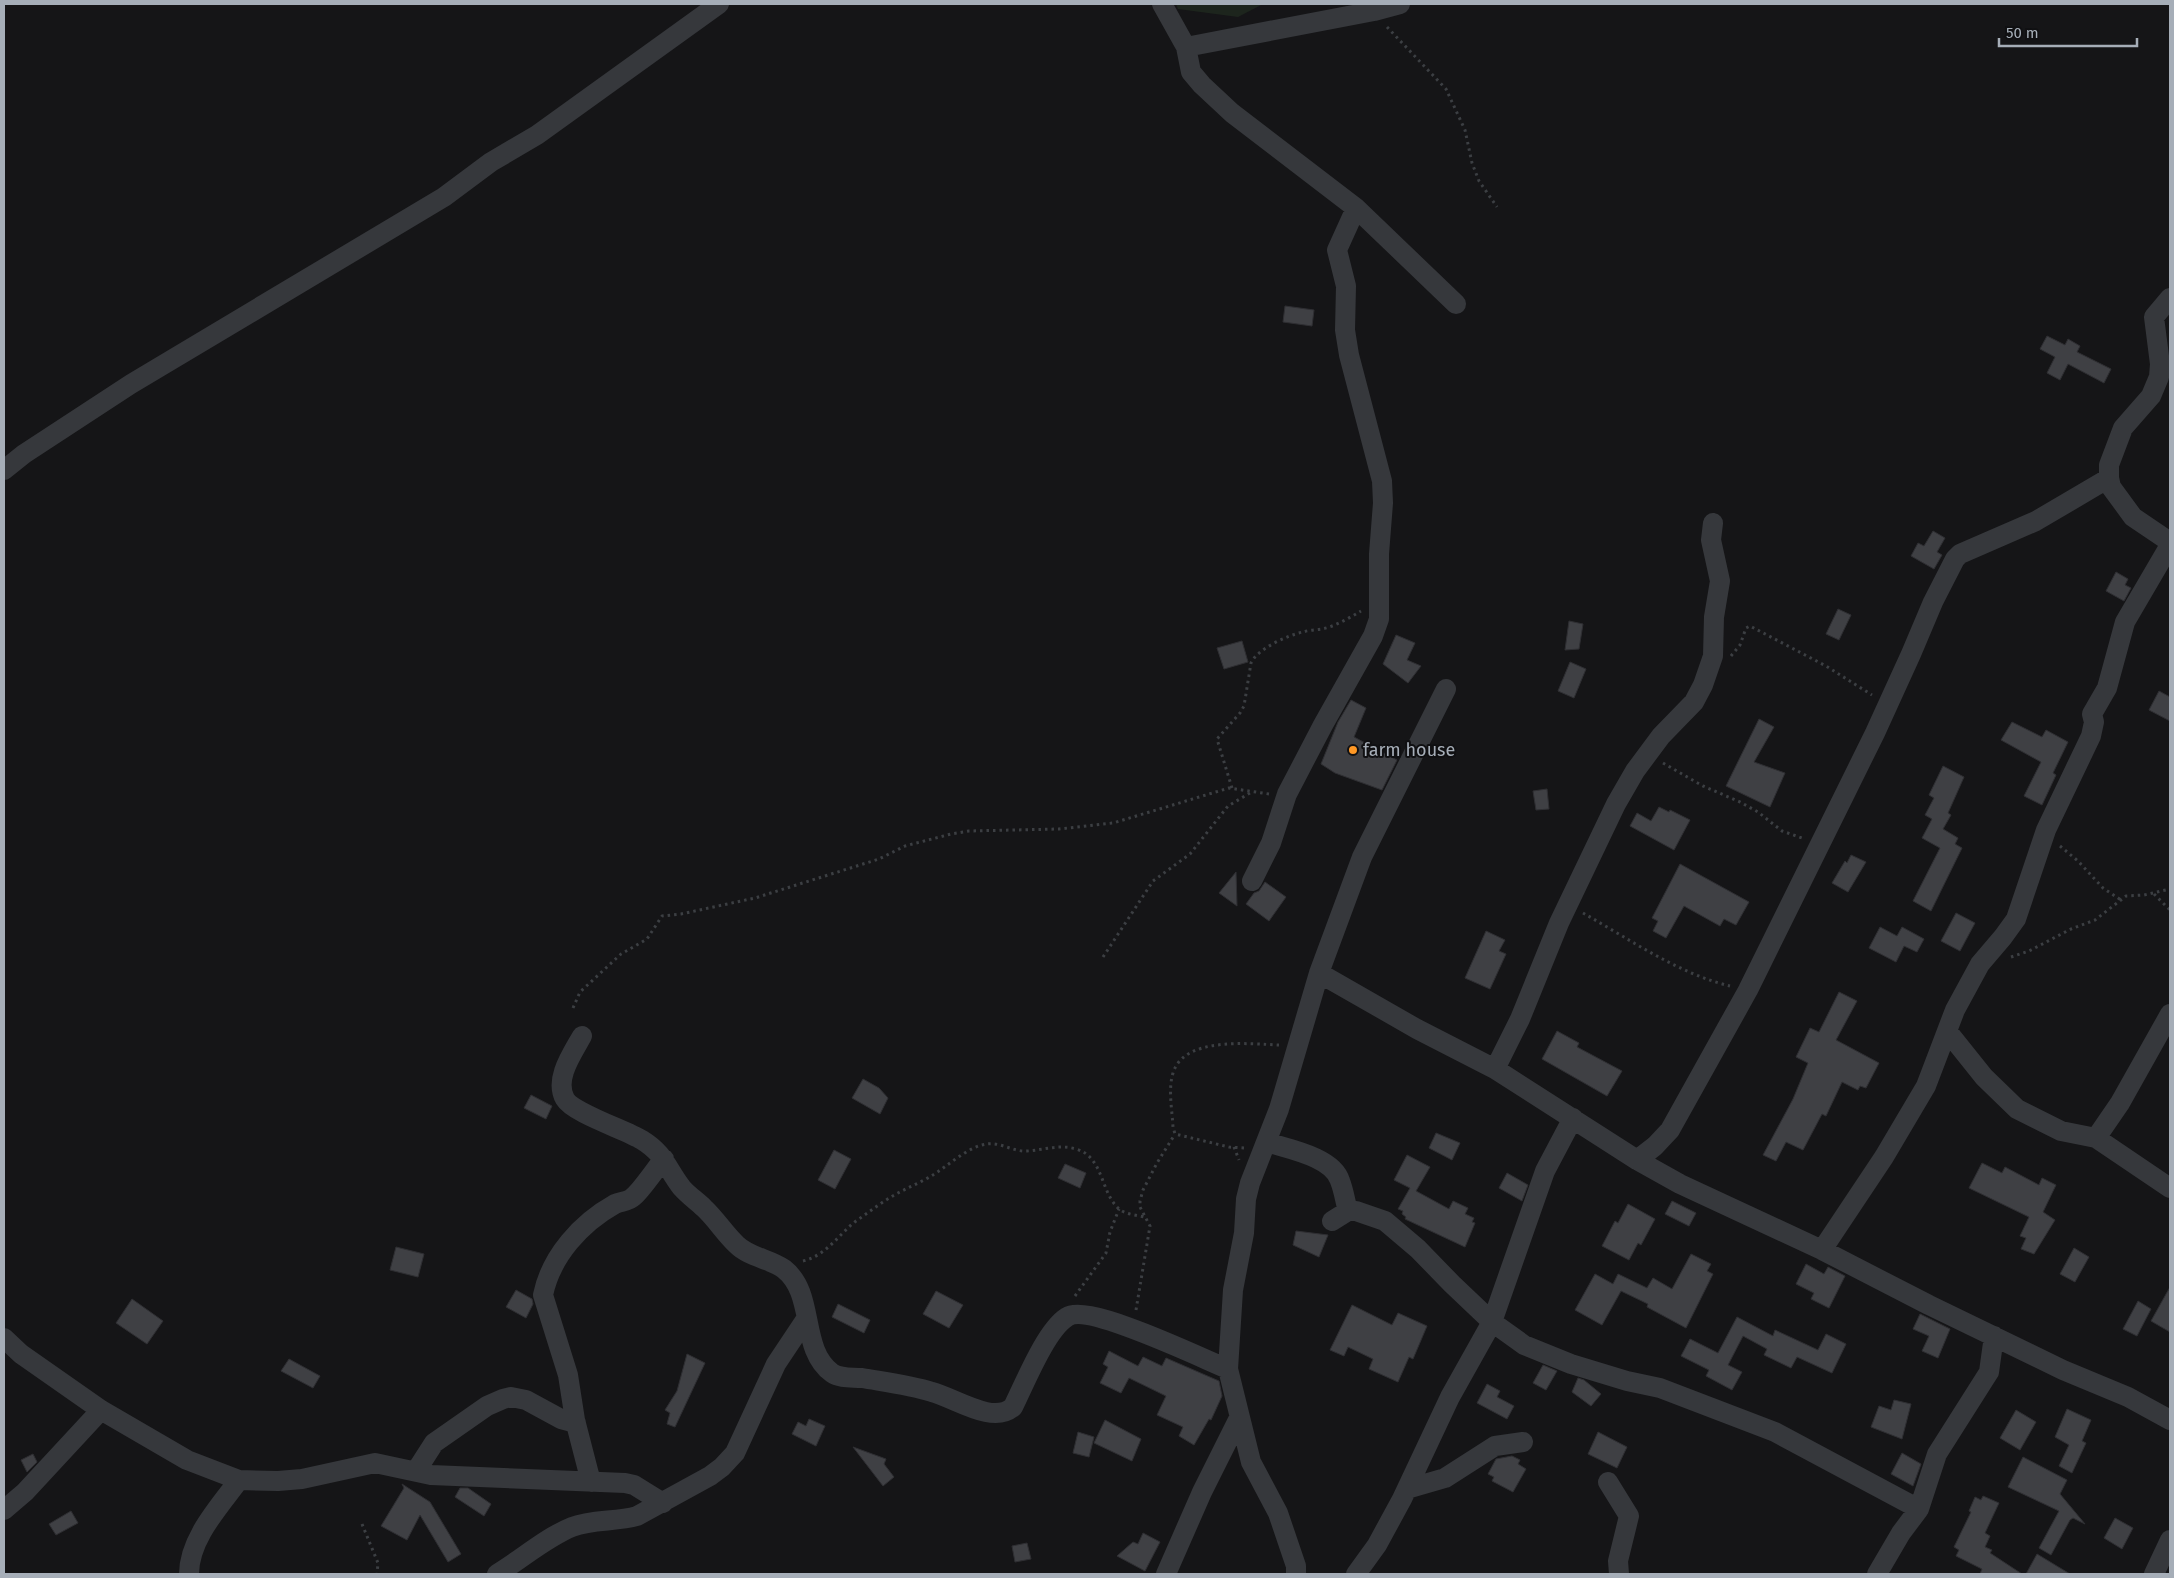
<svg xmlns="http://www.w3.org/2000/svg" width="2174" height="1578" font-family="'Fira Sans',sans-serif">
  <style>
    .green { fill: #1d251d }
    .building { fill: #3f4044; stroke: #2f2f33 }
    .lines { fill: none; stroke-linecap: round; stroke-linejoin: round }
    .path { stroke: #3c3f43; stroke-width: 3; stroke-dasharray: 2.5 4; stroke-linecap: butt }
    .street { stroke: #36383c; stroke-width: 20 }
    .poi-dot { fill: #ff9825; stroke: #101012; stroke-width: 2 }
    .labels { text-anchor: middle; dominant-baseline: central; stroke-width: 4; stroke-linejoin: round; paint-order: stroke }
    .poi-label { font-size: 18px; fill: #a6aeb8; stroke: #101012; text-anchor: start }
  </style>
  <rect width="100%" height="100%" fill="#151517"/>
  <path class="green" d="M1176,4H1263L1238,17L1178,9Z"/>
  <path class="building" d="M1285,306L1314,310L1312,326L1283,322Z
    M2047,336L2065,345L2068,339L2080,346L2077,352L2111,369L2104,383L2068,364L2060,380L2047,373L2055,357L2040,349Z
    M1933,531L1945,538L1937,552L1942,555L1934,569L1911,556L1918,543L1924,546Z
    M2116,572L2128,579L2125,585L2131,588L2124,601L2106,591Z
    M1838,609L1851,615L1839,640L1826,634Z
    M1569,621L1583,624L1579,649L1565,650Z
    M1396,635L1415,643L1407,660L1421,666L1408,683L1383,664Z
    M1242,641L1248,662L1224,669L1217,648Z
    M1570,662L1586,669L1574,698L1558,691Z
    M2159,691L2170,697V721L2149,710Z
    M1351,700L1366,708L1354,737L1397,760L1382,790L1335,773L1321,764L1338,722Z
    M1759,719L1774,727L1754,762L1785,773L1770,807L1726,786Z
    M2012,722L2042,737L2046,730L2068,742L2053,773L2056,775L2042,805L2024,796L2041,762L2001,740Z
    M1943,766L1964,777L1948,813L1951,815L1943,829L1958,838L1955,844L1962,848L1931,911L1913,901L1940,848L1922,838L1932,819L1925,815L1934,798L1929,795Z
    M1547,789L1549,809L1536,810L1533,791Z
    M1659,807L1669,812L1670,810L1690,820L1674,850L1630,826L1637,813L1651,821Z
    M1851,855L1866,862L1848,892L1832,883L1845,861L1847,863Z
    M1680,864L1749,902L1736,925L1724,919L1720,926L1684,906L1666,938L1653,931L1658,921L1652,918Z
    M1236,872L1237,906L1219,893Z
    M1265,882L1286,897L1269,921L1246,904L1254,893L1259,891Z
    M1956,913L1975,923L1960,951L1941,941Z
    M1880,927L1897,936L1902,927L1924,939L1917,952L1904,946L1896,962L1869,948Z
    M1486,931L1505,940L1499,951L1506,954L1490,989L1465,978Z
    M1839,992L1857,1001L1836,1040L1879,1063L1866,1088L1860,1086L1858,1090L1842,1082L1826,1116L1822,1114L1803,1150L1786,1142L1776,1161L1763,1155L1793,1099L1808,1063L1796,1057L1810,1028L1819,1032Z
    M1557,1031L1579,1043L1577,1047L1622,1071L1607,1096L1542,1059Z
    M863,1079L879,1088L888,1098L880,1114L852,1098Z
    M531,1095L552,1106L546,1119L524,1108Z
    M1436,1133L1460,1143L1452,1160L1429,1148Z
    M834,1150L851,1159L835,1189L818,1180Z
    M1407,1155L1430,1167L1416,1191L1449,1209L1453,1201L1468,1208L1465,1214L1474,1218L1472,1222L1475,1223L1465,1247L1405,1219L1406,1217L1402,1214L1403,1211L1398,1209L1410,1188L1394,1180Z
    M1982,1163L2002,1173L2005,1167L2039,1185L2042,1178L2056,1185L2043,1212L2055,1220L2034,1254L2021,1249L2026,1238L2020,1236L2029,1217L1969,1188Z
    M1065,1164L1086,1173L1080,1188L1058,1178Z
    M1507,1173L1528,1185L1522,1201L1499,1188Z
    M1672,1201L1696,1213L1689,1226L1665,1214Z
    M1628,1204L1655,1219L1641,1245L1638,1243L1629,1260L1602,1246L1615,1221L1618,1223Z
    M1296,1231L1328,1235L1319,1257L1293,1245Z
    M396,1247L424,1254L418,1277L390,1270Z
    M2074,1248L2089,1257L2075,1282L2060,1274Z
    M1691,1254L1711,1264L1707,1271L1713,1274L1686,1328L1647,1307L1648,1304L1621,1291L1602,1325L1575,1310L1595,1274L1613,1284L1618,1274L1647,1288L1653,1278L1672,1289Z
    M1806,1264L1824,1274L1828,1267L1845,1276L1829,1308L1811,1299L1814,1293L1796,1284Z
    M2170,1287V1332L2151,1321Z
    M516,1290L532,1299L533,1304L526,1318L506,1307Z
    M936,1291L963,1305L949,1328L923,1314Z
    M132,1299L163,1321L147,1344L116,1323Z
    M2138,1301L2151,1309L2137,1336L2123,1329Z
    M838,1304L870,1320L864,1333L832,1317Z
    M1352,1305L1392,1325L1398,1313L1427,1326L1413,1359L1409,1357L1398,1382L1369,1369L1373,1359L1348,1347L1344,1356L1330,1350Z
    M1920,1314L1950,1329L1938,1358L1922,1351L1929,1336L1913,1329Z
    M1737,1317L1773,1336L1775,1330L1818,1350L1826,1334L1846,1344L1832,1373L1797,1357L1791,1368L1764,1355L1767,1349L1743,1336L1728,1365L1742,1372L1732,1390L1706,1376L1709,1370L1681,1356L1690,1339L1718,1353Z
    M1109,1351L1138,1366L1143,1357L1162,1366L1166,1358L1219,1381L1222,1396L1211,1420L1209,1419L1194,1445L1179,1436L1183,1427L1157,1415L1166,1396L1129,1378L1121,1393L1100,1383L1108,1367L1103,1364Z
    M687,1354L705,1363L675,1427L667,1424L670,1413L665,1410L677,1391Z
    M289,1359L320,1376L313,1388L281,1371Z
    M1543,1365L1557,1371L1546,1390L1533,1383Z
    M1578,1378L1584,1380L1601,1394L1591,1406L1572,1392Z
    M1487,1384L1500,1391L1497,1397L1514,1406L1507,1419L1477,1403Z
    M1894,1400L1911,1404L1902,1439L1871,1427L1879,1406L1891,1410Z
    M2067,1409L2091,1420L2082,1441L2086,1443L2072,1473L2059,1466L2069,1445L2055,1437Z
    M2016,1410L2036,1422L2020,1450L2000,1438Z
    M809,1419L825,1426L816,1446L792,1434L798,1422L806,1426Z
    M1105,1420L1141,1439L1132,1461L1094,1443Z
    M1078,1432L1094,1437L1089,1457L1073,1453Z
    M1598,1432L1627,1447L1617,1468L1588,1454Z
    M853,1447L886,1459L884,1464L894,1477L883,1486Z
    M1902,1453L1921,1464L1913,1486L1891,1474Z
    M33,1454L37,1462L27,1472L21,1460Z
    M1512,1456L1520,1460L1518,1464L1526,1469L1513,1492L1492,1481L1494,1477L1488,1474L1496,1459Z
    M2023,1457L2067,1480L2060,1494L2085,1524L2073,1518L2070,1520L2051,1555L2039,1548L2059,1511L2008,1487Z
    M402,1484L430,1502L461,1554L448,1562L420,1515L407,1540L381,1526L404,1488Z
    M460,1488H468L491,1504L484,1516L455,1497Z
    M1983,1496L1999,1503L1985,1533L1990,1536L1985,1547L1992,1550L1990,1553L2022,1574H1980L1982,1569L1956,1556L1959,1550L1954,1547L1971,1512L1969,1511L1975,1497L1981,1500Z
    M71,1511L78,1523L56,1535L49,1524Z
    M2115,1518L2133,1528L2122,1549L2104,1538Z
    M1143,1533L1160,1542L1145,1571L1117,1556L1133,1542L1138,1544Z
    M1027,1543L1031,1559L1015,1562L1012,1546Z
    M2037,1554L2070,1574H2026Z"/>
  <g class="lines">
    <path class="path" d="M1387,27L1446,89L1465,130L1472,163L1479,181L1497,207
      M1731,656L1740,645L1746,628L1750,626L1826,666L1872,695
      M1663,763L1703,786L1740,802L1758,812L1782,831L1802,838
      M1232,788L1217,739L1240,713L1244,706L1251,663C1257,649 1288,635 1303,632C1309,630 1316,630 1322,629C1336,626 1349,618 1361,611
      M2060,846L2078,861L2103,888L2121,900
      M2154,894L2170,910
      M1583,913C1629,939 1679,974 1730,986
      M1103,957L1153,881L1190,854L1228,806L1250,793
      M2011,957L2029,951L2071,929L2095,920L2126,896L2144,895L2170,889
      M573,1008L580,992L621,954L647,939L662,916L681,914L755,898L879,859L905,846L951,834L969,831L1059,829L1113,823L1229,788L1269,794
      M1234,1147L1239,1160
      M1244,1148L1229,1147L1175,1134L1173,1127C1172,1109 1168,1089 1173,1073C1184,1036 1250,1044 1279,1045
      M803,1261C827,1255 838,1235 856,1221C868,1213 879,1204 891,1197C904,1189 918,1184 931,1176C947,1167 968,1146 987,1144C1001,1142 1013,1152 1027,1151C1044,1150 1059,1144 1076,1149C1104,1157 1100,1192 1119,1209C1126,1215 1139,1215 1147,1218
      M1075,1296L1106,1253L1110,1232L1119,1209
      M1136,1310L1150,1226L1140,1207V1201L1143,1190L1157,1163L1175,1134
      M362,1524L378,1563L377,1574"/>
    <path class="street" d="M1162,4L1186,47L1191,72L1202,85L1232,113L1356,208L1456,304
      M1186,47L1374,11L1400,4
      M2170,298L2154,317L2160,364L2159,377L2151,396L2123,428L2109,465V478L2111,487L2133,517L2170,542
      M4,470L24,454L131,384L444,197L491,162L537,135L719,4
      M1252,881L1271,843L1287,794L1323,725L1373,636L1379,619V554L1383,503L1382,481L1349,355L1345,330L1346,286L1337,250L1356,208
      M1319,973L1417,1029L1495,1069L1637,1160L1680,1184L1822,1250L1929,1305L2063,1370L2128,1397L2170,1420
      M1948,1032L1984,1077L2017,1109L2061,1131L2096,1138L2170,1188
      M582,1036C572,1054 554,1079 565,1099C573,1113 626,1130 642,1140C665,1154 667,1169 682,1188C689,1196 697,1201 704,1208C716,1219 725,1234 737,1245C749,1257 770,1259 784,1269C816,1294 799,1349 832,1373C841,1379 852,1377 862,1378C885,1382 910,1385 932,1392C955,1398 993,1425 1013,1407C1025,1383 1046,1330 1067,1317C1088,1303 1201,1358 1228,1369
      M1495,1069L1520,1019L1559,923L1616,804L1635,771L1661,736L1694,702L1703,685L1713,656L1714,617L1720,581L1711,540L1713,523
      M2096,1138L2120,1103L2170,1014
      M1266,1142C1288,1149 1333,1157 1340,1181C1344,1191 1345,1201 1348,1211
      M1637,1160L1655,1146L1670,1130L1748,990L1875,733L1911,654L1933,602L1955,559L1960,554L2036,521L2109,478
      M1332,1221L1348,1211H1356L1385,1221L1418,1249L1452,1284L1492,1322L1524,1345L1571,1364L1627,1381L1660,1388L1775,1432L1919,1509
      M1822,1250L1884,1157L1926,1086L1955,1010L1980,964L2003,937L2016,919L2046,830L2091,736L2094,722L2092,714L2107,688L2125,622L2170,545
      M4,1338L21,1354L101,1410L187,1460L239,1480L278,1481L302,1479L375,1463L431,1475L625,1483L634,1485L663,1503
      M416,1471L434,1443L487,1406L503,1399L511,1397L526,1400L561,1419L576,1423
      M591,1482L575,1420L568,1375L543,1295C551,1256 581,1223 615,1204C621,1201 628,1202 633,1197C641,1191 656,1168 664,1159
      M1608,1482L1629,1516L1618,1561L1619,1574
      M1407,1489L1445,1478L1495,1446L1523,1442
      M4,1510L25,1492L101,1410
      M189,1574C189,1539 219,1507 239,1480
      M497,1574C522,1559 545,1538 572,1527C592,1519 616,1522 637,1516L710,1476L722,1467L735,1453L776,1364L806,1319
      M1166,1574L1202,1492L1239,1418
      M1296,1574V1566L1278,1513L1251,1462L1228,1369L1233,1290L1244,1233L1246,1199L1250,1183L1279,1109L1319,973L1362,857L1446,689
      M1356,1574L1377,1545L1402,1499L1450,1397L1492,1322L1545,1171L1573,1118
      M1877,1574L1901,1533L1919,1509L1937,1454L1989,1372L1994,1336
      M2154,1574L2170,1540"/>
  </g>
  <circle class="poi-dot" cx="1353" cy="750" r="5"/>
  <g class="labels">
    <g class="poi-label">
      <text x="1363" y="750">farm house</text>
    </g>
  </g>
  <rect width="2174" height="1578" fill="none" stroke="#a6aeb8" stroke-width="10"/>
  <path d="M1999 38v8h138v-8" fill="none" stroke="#a6aeb8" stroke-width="2.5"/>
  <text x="2006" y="38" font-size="15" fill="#a6aeb8" stroke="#101012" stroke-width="4" paint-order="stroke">50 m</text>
</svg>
